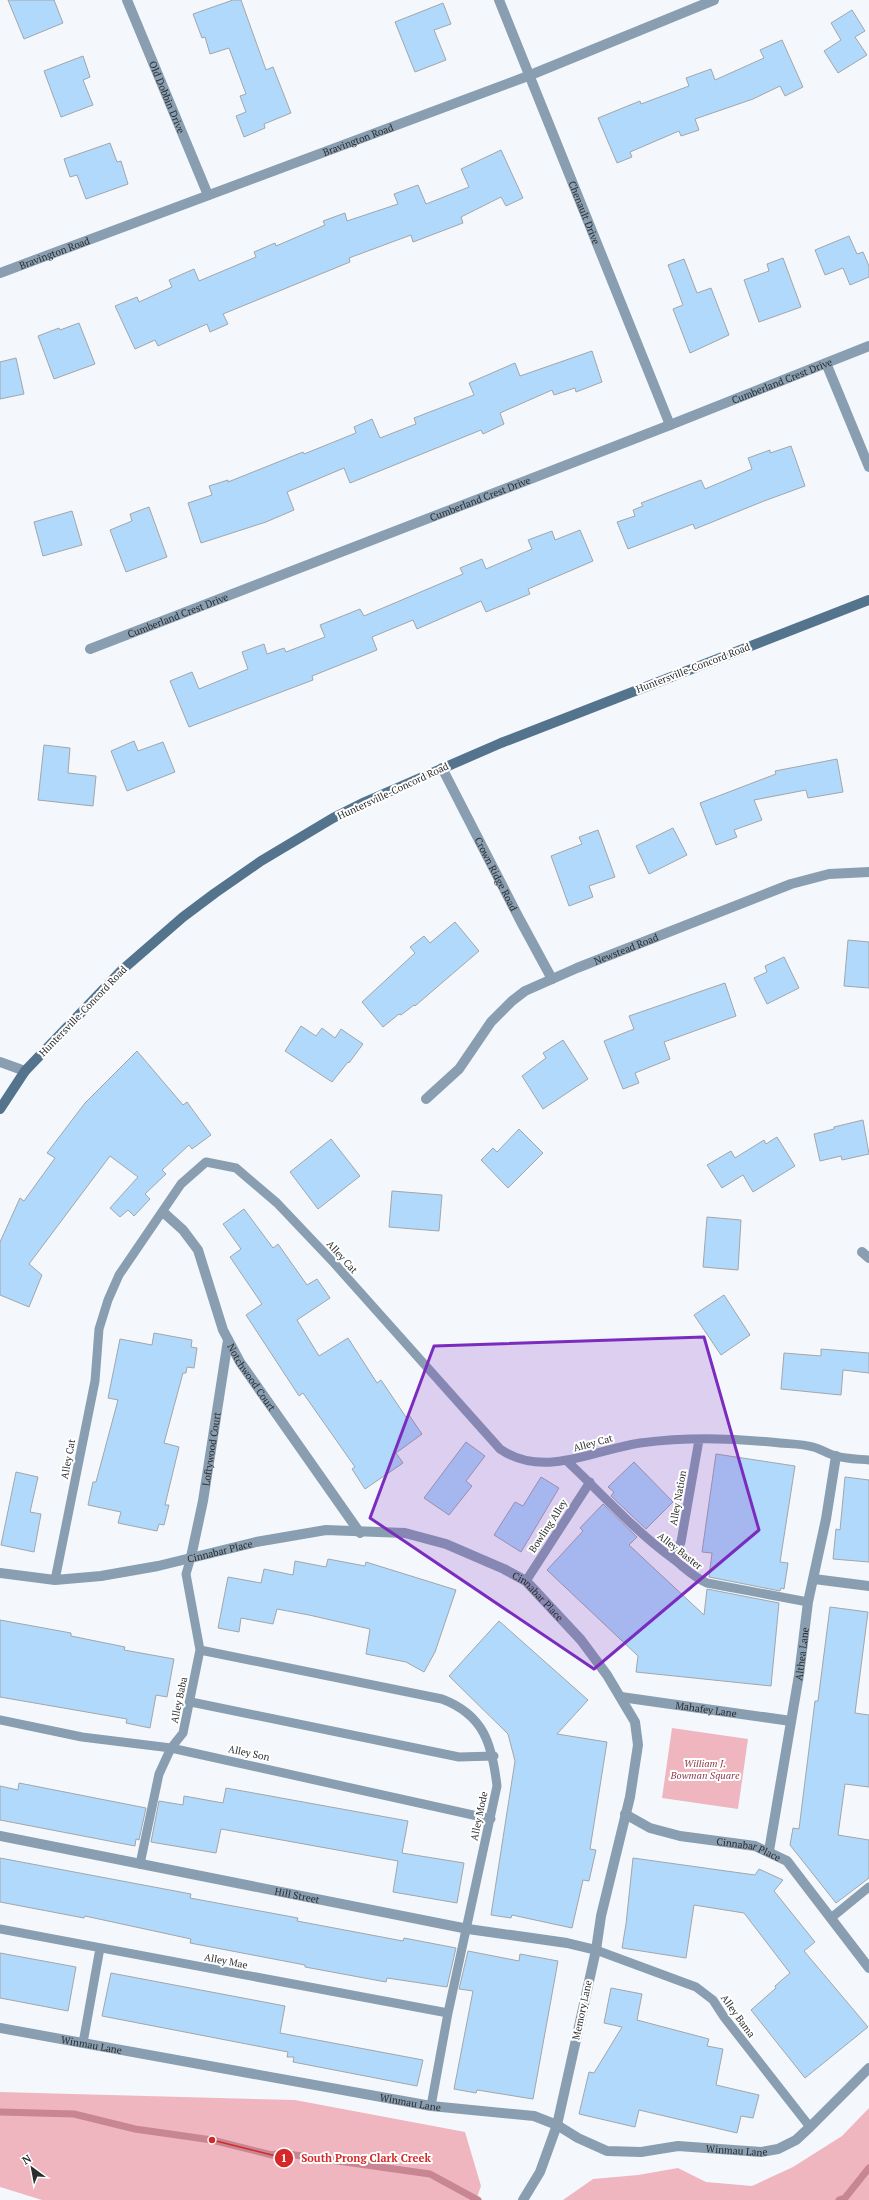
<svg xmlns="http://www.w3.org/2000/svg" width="869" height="2200" font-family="'PT Serif',serif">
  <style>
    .green { fill: #f0b6bf }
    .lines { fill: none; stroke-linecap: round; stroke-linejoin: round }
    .stream { stroke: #c78691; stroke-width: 7 }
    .building { fill: #b1d9fc; stroke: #a2a6aa }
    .service { stroke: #899eb0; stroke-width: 9 }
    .minor { stroke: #899eb0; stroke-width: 10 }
    .secondary { stroke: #54738d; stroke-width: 10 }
    .marked { fill: #7b2cbf; fill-opacity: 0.2; stroke: #7b2cbf; stroke-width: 3; stroke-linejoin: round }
    .labels { text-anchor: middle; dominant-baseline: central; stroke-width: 4; stroke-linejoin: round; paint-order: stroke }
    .street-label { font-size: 10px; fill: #2b2d2e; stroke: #fff }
    .park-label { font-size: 10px; font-style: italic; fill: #8a394b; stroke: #fff }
    .leader { fill: none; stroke: #d62828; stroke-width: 1.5 }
    .callout-dot { fill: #d62828; stroke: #fff; stroke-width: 1.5 }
    .mark-label { font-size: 12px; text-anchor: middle; font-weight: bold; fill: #fff }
    .callout-label { font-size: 11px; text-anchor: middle; font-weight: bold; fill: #d62828; stroke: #fff; stroke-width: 4; stroke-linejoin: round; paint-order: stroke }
  </style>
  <rect width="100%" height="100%" fill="#f4f8fc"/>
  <path class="green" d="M672,1728L748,1739L738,1809L662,1798Z
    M0,2092L295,2100L465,2132L481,2186L476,2200H42L0,2187Z
    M869,2108V2200H563L593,2179L638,2175L678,2168L706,2182L752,2186L793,2167L842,2136Z"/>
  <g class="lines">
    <path class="stream" d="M0,2112L74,2114L135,2129L212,2140L272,2155L281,2153L430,2174L478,2200
      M839,2200L845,2198L869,2168"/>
  </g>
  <path class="building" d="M8,0H54L63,23L24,39Z
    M233,0H241L266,70L273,67L291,113L264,124L265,128L244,137L236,116L246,112L240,96L246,94L229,48L210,54L205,37L202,38L193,14Z
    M443,3L451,24L434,30L446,60L415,72L395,22Z
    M852,10L865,31L855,37L867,55L838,73L824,51L841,40L831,23Z
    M782,40L803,87L785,96L780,86L753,99L695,119L699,130L681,136L679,131L630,152L632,157L617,163L598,118L640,101L641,104L689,86L686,78L711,69L715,80L764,58L760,50Z
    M83,56L90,77L83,80L93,105L61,117L44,71Z
    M110,143L117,162L121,161L128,184L86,199L77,175L70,177L64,159Z
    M501,150L523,198L506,206L501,197L461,217L463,223L413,242L411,235L349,258L350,262L223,314L228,324L210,332L207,324L158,346L155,340L135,349L115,306L137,297L139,302L172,287L169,280L194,269L199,281L256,257L254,252L275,243L276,246L325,225L323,221L345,213L347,221L398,204L394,194L418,185L426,204L469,187L461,169Z
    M849,236L857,254L863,252L869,266V277L850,285L843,268L825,275L815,250Z
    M783,258L801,307L759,322L744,280L769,271L767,264Z
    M684,259L697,293L711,288L729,335L690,353L673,309L683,305L668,265Z
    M79,323L95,364L54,379L38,336L59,328L60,330Z
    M592,351L602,382L576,392L575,388L554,395L552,390L500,413L504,424L483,434L481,430L350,483L344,468L287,492L294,510L266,522L201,543L188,503L212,495L209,486L228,480V482L303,452L304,454L356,433L354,427L372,419L380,438L416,424L414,418L474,395L469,383L515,363L520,376Z
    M16,358L24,394L0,399V362Z
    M791,446L805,486L764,501L695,529L693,524L628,549L617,522L635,516L633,510L643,506L641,503L701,480L705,489L752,469L748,458L770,450V453Z
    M149,507L167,557L126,572L110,530L132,521L130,514Z
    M72,511L82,545L43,556L34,522Z
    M580,530L593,561L528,589L530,594L486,612L481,601L417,629L413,620L372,637L377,650L312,676L313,680L189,727L170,681L192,672L199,689L248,669L242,652L264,644L267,654L284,648L286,652L325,637L320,625L360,609L364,616L463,574L460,568L482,559L486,569L532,549L528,540L552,531L555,540Z
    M134,741L138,751L163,742L175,772L127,791L111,751Z
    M44,745L70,748L68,773L96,776L93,806L38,800Z
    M837,759L843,792L808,798L806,790L754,800L762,820L734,830L737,837L716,845L700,803L776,774L775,771Z
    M673,828L687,855L649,874L636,846Z
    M598,830L615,877L589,886L593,897L569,906L551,856L582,844L579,837Z
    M455,922L479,951L415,1006L414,1005L401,1015L399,1014L383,1027L362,1002L415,953L410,947L424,936L430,943Z
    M848,940L869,942V988L844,986Z
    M784,957L799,988L767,1004L754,978L767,972L765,966Z
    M725,983L736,1016L664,1042L670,1059L635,1073L639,1083L623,1089L604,1041L634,1029L629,1016Z
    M301,1026L316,1036L322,1028L335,1038L341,1029L363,1044L349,1063L348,1062L332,1082L285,1051Z
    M563,1040L588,1079L543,1109L522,1076L546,1058L543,1053Z
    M137,1051L183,1105L187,1102L211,1135L192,1149L189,1145L162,1170L166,1174L145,1194L150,1199L134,1216L128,1210L120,1217L110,1208L138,1177L110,1156L29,1264L42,1275L29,1307L0,1295V1242L20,1198L24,1201L55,1158L47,1153L85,1103Z
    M863,1120L869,1154L842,1160L841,1156L820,1161L814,1134L834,1129V1127Z
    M519,1129L543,1153L508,1188L481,1160L493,1148L497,1152Z
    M777,1137L795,1166L753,1192L743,1175L722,1188L707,1165L731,1151L735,1158L764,1140L766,1144Z
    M331,1139L360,1176L318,1209L290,1172Z
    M392,1191L442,1195L439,1231L389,1227Z
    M244,1209L273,1248L278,1244L307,1285L317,1279L330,1298L297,1320L319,1356L348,1338L377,1383L381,1380L406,1417L409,1415L422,1434L396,1453L403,1463L365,1489L352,1469L355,1467L303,1393L299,1396L246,1315L262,1304L230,1257L241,1249L223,1224Z
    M707,1217L741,1220L738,1270L703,1267Z
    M724,1295L750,1335L721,1355L694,1315Z
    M154,1333L192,1340L191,1347L197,1348L194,1368L187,1367L186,1373H183L164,1443L179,1447L165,1505H169L164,1525L159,1524L157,1531L118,1523L121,1512L88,1505L93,1482H96L118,1400L108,1398L120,1339L152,1345Z
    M821,1349L869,1353V1373L843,1370L841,1395L781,1389L784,1353L821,1356Z
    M466,1442L485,1456L466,1481L472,1486L449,1515L424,1498Z
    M716,1454L795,1466L780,1562L788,1563L784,1589L781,1588L780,1591L709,1577L712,1553L702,1552Z
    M634,1462L673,1502L646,1529L611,1496L614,1492L608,1487Z
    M16,1472L38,1477L30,1512L41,1514L34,1552L1,1545Z
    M541,1477L559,1488L521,1552L494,1535L515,1502L523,1506Z
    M845,1477L869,1480V1562L833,1559L836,1529L840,1530Z
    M603,1504L637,1537L629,1545L704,1615L707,1589L779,1603L771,1686L636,1672L638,1656L547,1570L583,1531L580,1528Z
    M328,1559L365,1566L366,1562L456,1590L435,1652L424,1672L406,1662L366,1654L370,1629L309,1615L277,1609L273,1624L241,1618L239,1632L218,1628L228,1577L261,1583L264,1569L293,1575L295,1561L326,1567Z
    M830,1607L868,1612L855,1713L869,1715V1787L845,1784L838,1835L869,1840V1878L836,1903L790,1845L793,1828L799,1829L815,1701H818Z
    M0,1620L71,1633V1636L125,1647L124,1650L174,1659L167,1697L156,1695L150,1728L126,1723L127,1719L0,1697Z
    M499,1621L588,1700L557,1734L607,1742L590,1849L596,1850L589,1881L583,1880L572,1928L512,1915L511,1918L491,1915L515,1761L508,1734L449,1676Z
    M19,1783L146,1808L139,1840L136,1839L135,1846L0,1820V1786L18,1790Z
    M226,1788L408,1821L402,1853L464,1863L457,1903L393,1892L398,1861L221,1829L216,1853L151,1842L159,1801L183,1805L184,1796L223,1803Z
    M0,1858L191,1894L190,1898L298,1918L297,1921L403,1941L404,1938L456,1948L447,1987L387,1978L386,1982L305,1967V1965L190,1943L191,1939L85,1916L84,1918L0,1902Z
    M633,1858L755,1875L759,1869L783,1880L774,1891L815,1942L804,1951L868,2027L805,2078L751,2010L776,1988L775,1986L790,1973L744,1913L694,1905L686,1958L622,1948L626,1924Z
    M468,1951L519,1961L520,1954L558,1961L533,2099L477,2090L476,2093L454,2089L473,1991L459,1989Z
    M0,1953L76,1967L68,2011L0,1998Z
    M111,1973L285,2006L280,2033L423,2060L417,2086L293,2062L294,2057H287L288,2052L102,2016Z
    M611,1988L642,1994L637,2020L709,2039L707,2046L723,2049L716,2085L759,2095L753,2118L741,2116L737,2133L639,2110L635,2127L579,2114L589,2072L594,2073L622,2027L604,2023Z"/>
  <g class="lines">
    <path class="service" d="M568,1462C602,1494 634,1530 672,1558C684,1567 693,1577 707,1583L808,1602
      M673,1559L681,1542L699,1440
      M55,1580L95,1381L99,1329L108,1300L119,1275L181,1184L206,1162L236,1168L277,1203L334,1263L500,1449C544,1479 593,1450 640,1443C686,1437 735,1438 780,1443C791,1444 803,1444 813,1447C821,1449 828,1454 836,1456C846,1459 858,1459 869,1460
      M526,1581L590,1482
      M200,1650L442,1699C484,1715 492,1744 497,1786L448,2013L431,2106
      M191,1702L459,1757L494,1756
      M0,1720L82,1737L171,1748L491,1819
      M140,1864L159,1774L171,1748L183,1733L200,1650L186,1574L191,1557
      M831,1918L869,1887
      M0,1929L448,2013
      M596,1950L696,1987L713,2000L724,2017L810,2127
      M83,2043L100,1948"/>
    <g class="minor">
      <path id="s1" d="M127,0L208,195"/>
      <path id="s2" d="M499,0L670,425"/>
      <path id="s3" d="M0,273L528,76L714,0"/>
      <path d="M826,363L869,467"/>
      <path id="s4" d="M90,649L670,425L869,346"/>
      <path id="s5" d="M442,768L520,920L552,979"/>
      <path d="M0,1062L25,1071"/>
      <path id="s6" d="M426,1099L459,1069L491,1022L512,1001L525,991L577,968L791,884L829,874L869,872"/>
      <path id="s7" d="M163,1212L183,1230L198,1250L223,1330L240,1362L360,1533"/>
      <path d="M862,1252L869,1258"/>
      <path id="s8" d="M191,1557L203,1501L228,1340"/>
      <path id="s9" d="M0,1573L55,1580L101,1576L158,1566L256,1542L326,1530L405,1533L446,1544L504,1569L526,1581L581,1640L607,1675L635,1722L638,1745L630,1797L601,1916L596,1950L557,2125L540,2172L523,2200"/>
      <path d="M814,1579L869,1586"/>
      <path id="s10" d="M621,1697L791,1721"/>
      <path id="s11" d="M625,1814L650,1828L680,1836L755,1846L787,1861L869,1968"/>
      <path id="s12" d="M0,1836L468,1929L567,1943L596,1950"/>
      <path id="s13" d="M769,1851L799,1675L808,1602L826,1519L836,1456"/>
      <path id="s14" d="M0,2028L431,2106L534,2116L557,2125L578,2138L607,2151L641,2152L678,2146L761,2152L778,2149L796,2140L810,2127L869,2068"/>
    </g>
    <path class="secondary" d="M0,1109L25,1071L122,970L183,917L215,893L261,861L333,818L365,802L501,743L869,600"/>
  </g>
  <path class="marked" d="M704,1337L759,1530L594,1669L370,1518L434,1346Z"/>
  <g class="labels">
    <g class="street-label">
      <text stroke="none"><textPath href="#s1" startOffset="105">Old Dobbin Drive</textPath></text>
      <text stroke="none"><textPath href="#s3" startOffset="382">Bravington Road</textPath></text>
      <text stroke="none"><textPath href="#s2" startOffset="229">Chenault Drive</textPath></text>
      <text stroke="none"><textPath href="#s3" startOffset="58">Bravington Road</textPath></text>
      <text stroke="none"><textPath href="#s4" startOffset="742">Cumberland Crest Drive</textPath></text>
      <text stroke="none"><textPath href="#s4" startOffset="418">Cumberland Crest Drive</textPath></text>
      <text stroke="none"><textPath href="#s4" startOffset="94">Cumberland Crest Drive</textPath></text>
      <text transform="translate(693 668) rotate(-21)">Huntersville-Concord Road</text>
      <text transform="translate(393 791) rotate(-25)">Huntersville-Concord Road</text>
      <text stroke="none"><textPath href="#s5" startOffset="119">Crown Ridge Road</textPath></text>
      <text stroke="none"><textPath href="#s6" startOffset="257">Newstead Road</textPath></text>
      <text transform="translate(83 1011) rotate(-46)">Huntersville-Concord Road</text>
      <text transform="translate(342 1257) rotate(48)">Alley Cat</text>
      <text stroke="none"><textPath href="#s7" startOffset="191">Notchwood Court</textPath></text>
      <text transform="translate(593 1443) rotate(-15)">Alley Cat</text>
      <text stroke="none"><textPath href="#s8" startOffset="110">Loftywood Court</textPath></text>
      <text transform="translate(68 1459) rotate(-79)">Alley Cat</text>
      <text transform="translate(678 1498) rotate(-80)">Alley Nation</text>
      <text transform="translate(548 1526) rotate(-57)">Bowling Alley</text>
      <text stroke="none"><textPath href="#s9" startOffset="223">Cinnabar Place</textPath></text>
      <text transform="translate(680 1551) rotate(38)">Alley Baster</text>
      <text stroke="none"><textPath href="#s9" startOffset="560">Cinnabar Place</textPath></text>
      <text stroke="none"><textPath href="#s13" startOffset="200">Althea Lane</textPath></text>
      <text transform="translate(179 1700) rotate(-78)">Alley Baba</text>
      <text stroke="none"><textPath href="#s10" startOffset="86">Mahafey Lane</textPath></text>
      <text transform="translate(249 1753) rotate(12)">Alley Son</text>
      <text transform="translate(479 1816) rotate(-78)">Alley Mode</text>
      <text stroke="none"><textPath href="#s11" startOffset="130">Cinnabar Place</textPath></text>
      <text stroke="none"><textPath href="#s12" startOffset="303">Hill Street</textPath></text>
      <text transform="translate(226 1961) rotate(11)">Alley Mae</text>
      <text transform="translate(582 2010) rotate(-78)">Memory Lane</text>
      <text transform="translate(738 2016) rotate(54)">Alley Bama</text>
      <text stroke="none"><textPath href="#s14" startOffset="93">Winmau Lane</textPath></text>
      <text stroke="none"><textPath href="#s14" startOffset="417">Winmau Lane</textPath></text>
      <text stroke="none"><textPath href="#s14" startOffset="753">Winmau Lane</textPath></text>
    </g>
    <g class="park-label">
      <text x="705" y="1763">William J.<tspan x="705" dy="12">Bowman Square</tspan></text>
    </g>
  </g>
  <path class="leader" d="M212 2140L284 2158"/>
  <g class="callout-dot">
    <circle cx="212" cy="2140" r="4"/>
    <circle cx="284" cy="2158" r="10"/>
  </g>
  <g class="mark-label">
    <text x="284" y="2162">1</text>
  </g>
  <g class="callout-label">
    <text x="366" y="2162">South Prong Clark Creek</text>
  </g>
  <g transform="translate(32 2168) rotate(328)" stroke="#ffffff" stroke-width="3" paint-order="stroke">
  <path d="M0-3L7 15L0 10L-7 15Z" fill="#2b2d2e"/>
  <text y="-6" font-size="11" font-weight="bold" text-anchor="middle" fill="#2b2d2e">N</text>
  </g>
</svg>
